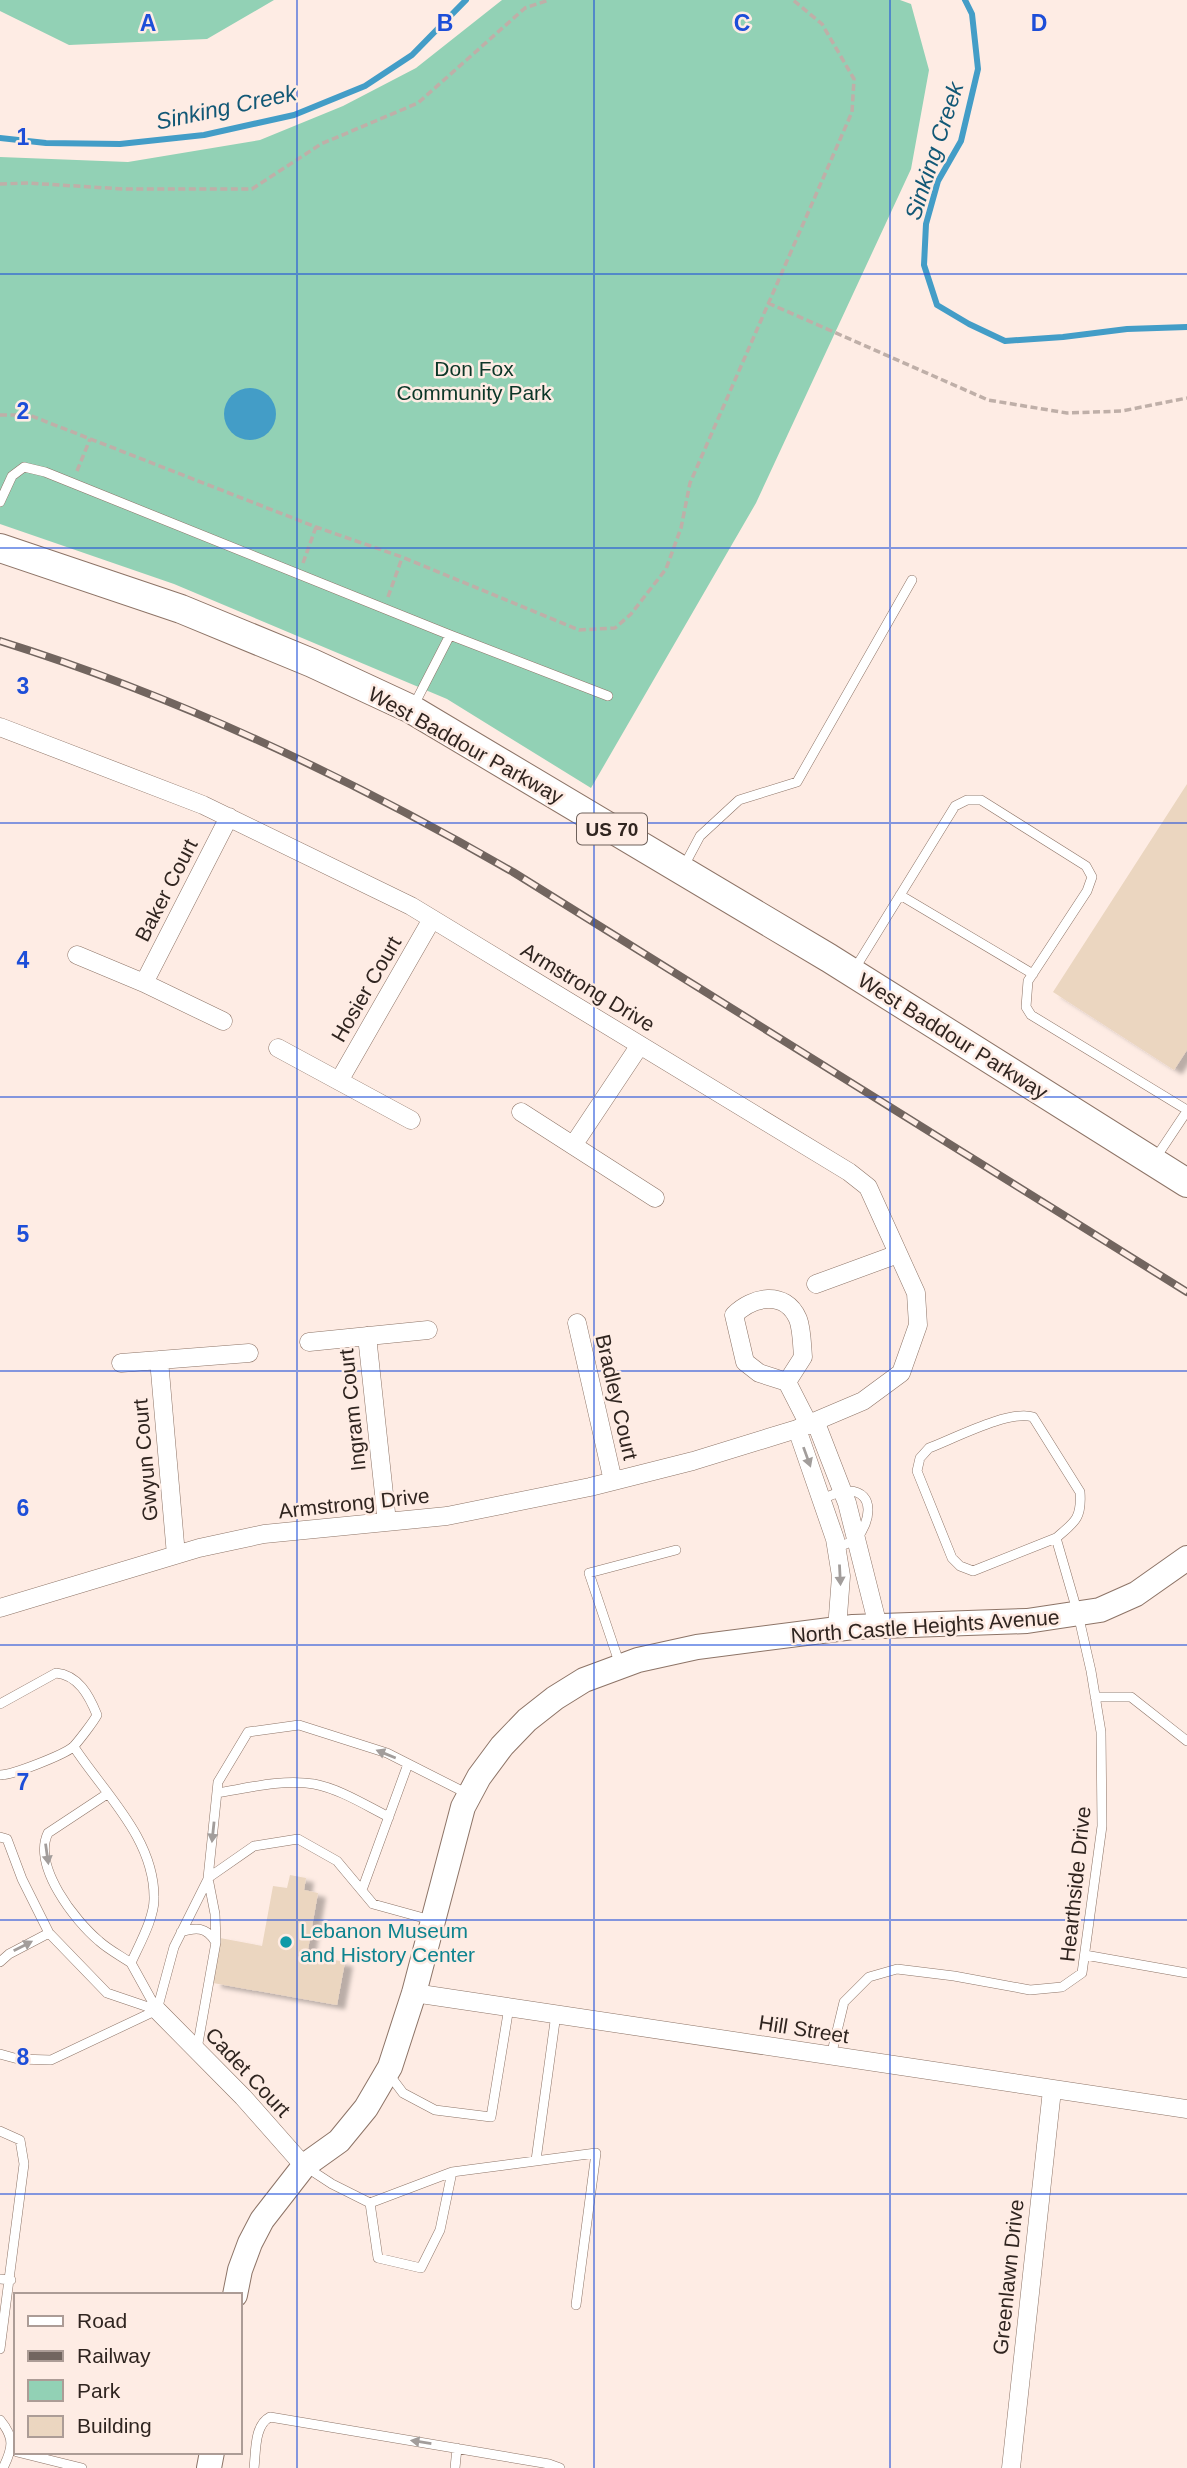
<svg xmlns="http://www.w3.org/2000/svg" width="1187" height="2468" font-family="Arial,sans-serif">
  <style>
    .green { fill: #92d1b5 }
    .water { fill: #439dc7 }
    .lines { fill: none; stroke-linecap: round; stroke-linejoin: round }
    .stream { stroke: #439dc7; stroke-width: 6 }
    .building { fill: #ebd6c0; filter: url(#shadow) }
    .lane-casing { stroke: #8d7467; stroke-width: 10 }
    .street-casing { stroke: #8d7467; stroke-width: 19 }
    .secondary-casing { stroke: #8d7467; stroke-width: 26 }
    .primary-casing { stroke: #8d7467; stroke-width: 30 }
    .path { stroke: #bfafa8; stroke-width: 3.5; stroke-dasharray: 7 3.5; stroke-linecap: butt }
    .lane { stroke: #fff; stroke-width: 9 }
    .street { stroke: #fff; stroke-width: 18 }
    .secondary { stroke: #fff; stroke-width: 24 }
    .primary { stroke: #fff; stroke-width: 28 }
    .rail-casing { stroke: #72655f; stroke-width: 8 }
    .rail { stroke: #feece4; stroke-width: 5; stroke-dasharray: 16; stroke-linecap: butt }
    .oneway { fill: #a29d9b }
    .grid { fill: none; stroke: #1d4ed8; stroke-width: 2; stroke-opacity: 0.55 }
    .culture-dot { fill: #0f9aa8; stroke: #feece4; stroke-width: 2.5 }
    .labels { text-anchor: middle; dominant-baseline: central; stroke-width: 5; stroke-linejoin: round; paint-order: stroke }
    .shield { fill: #feece4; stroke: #6e615b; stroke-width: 2 }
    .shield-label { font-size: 19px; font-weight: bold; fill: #302520 }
    .park-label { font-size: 21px; fill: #0b3627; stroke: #feece4 }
    .street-label { font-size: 21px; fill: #302520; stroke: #feece4 }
    .culture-label { font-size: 21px; fill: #0d838f; stroke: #feece4; text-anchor: start }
    .water-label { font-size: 23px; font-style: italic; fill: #125876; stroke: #feece4 }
    .grid-label { font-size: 23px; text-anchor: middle; font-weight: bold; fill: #1d4ed8; stroke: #feece4; stroke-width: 5; stroke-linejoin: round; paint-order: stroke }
  </style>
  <defs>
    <filter id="shadow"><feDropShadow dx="8" dy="4.5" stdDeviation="2" flood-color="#0004"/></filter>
  </defs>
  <rect width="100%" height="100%" fill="#feece4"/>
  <path class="green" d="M0,0H274L207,39L69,45L0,11Z
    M502,0H900L911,4L929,70L911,169L756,503L591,788L447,699L174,584L0,524V157L128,162L260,140L343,106L416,68Z"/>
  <path class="water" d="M224 414a26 26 0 1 1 52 0a26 26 0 1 1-52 0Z"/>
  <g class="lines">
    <path class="stream" d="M965,0L972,14L978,69L961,141L938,181L926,224L924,265L937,305L969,324L1005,341L1063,337L1127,329L1187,327
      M0,138L46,143L120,144L204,135L294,115L365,86L412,55L466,0"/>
  </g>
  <path class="building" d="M1187,784V1050L1174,1070L1053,992Z
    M290,1875L306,1878L304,1890L318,1893L307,1955L345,1962L337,2005L213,1983L220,1938L262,1946L273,1886L287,1888Z"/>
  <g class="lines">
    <defs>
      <path id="lane" d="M0,502L12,476L24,467L45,472L450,635L608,696
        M414,705L450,635
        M684,866L700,836L739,800L797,782L912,580
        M900,895L1033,974
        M854,970L955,806L967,800H981L1086,866L1092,877L1087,891L1028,981L1026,1007L1031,1015L1187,1110
        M1155,1159L1187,1111
        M822,1499C830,1496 840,1490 849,1491C876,1492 870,1523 857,1538C852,1543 843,1545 836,1547
        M620,1665L589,1573L676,1550
        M1095,1697H1131L1187,1741
        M0,1704L56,1673C78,1675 89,1695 97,1715C94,1721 78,1742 73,1747C63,1755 13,1775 0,1775
        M74,1747C104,1793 154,1838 154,1897C155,1917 139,1945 131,1963L157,2010
        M217,1793C248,1788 281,1779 314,1784C340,1789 365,1805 389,1817
        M107,1794L48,1833C32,1866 75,1921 99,1941C109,1950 121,1956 131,1963
        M0,1837L7,1839L22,1879L49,1933L107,1993L157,2010
        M362,1890L408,1764
        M431,1920L373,1904L337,1861L298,1839L254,1846L208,1878L218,1782L248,1732L299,1725L387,1753L468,1794
        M181,1932C196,1927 206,1927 215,1941
        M1085,1955L1187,1973
        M0,1962L9,1954L49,1933
        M157,2010L174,1947L208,1879
        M197,2049L216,1942L215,1914L208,1878
        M0,2054L18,2059L51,2060L157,2010
        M831,2056L844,2002L869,1977L897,1969L954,1976L1030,1990L1062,1987L1082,1973L1102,1826L1101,1732L1091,1671L1078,1614L1056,1538C1075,1522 1082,1518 1080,1492L1033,1417C1010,1409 953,1439 929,1448L920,1458L917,1471L952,1558L960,1566L973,1571L1056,1538
        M388,2073L403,2093L435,2110L491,2117L509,2007
        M0,2131L20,2140L24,2164L0,2349
        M536,2160L556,2014
        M306,2167L332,2184L370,2203L378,2258L421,2268L440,2230L452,2172L370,2203
        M452,2172L596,2153L576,2305
        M0,2279L11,2280
        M0,2420C15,2438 13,2448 3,2468
        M17,2452L82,2468
        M254,2468C256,2452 254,2425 270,2417L549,2464L560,2468
        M455,2468L457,2448"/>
      <path id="street" d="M0,727L203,805L411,906L849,1172L868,1187L916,1293L918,1325L901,1373L863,1401L797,1429L693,1461L590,1487L447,1516L264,1534L199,1548L0,1608
        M77,955L144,983L223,1021
        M144,983L229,817
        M278,1048L411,1120
        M339,1081L432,919
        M521,1112L655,1198
        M574,1144L640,1045
        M816,1284L898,1254
        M577,1323L613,1481
        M367,1336L387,1522
        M309,1342L428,1330
        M159,1360L176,1555
        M121,1363L249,1353
        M787,1382L803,1357C802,1346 802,1329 798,1319C785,1289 752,1297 734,1315L745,1362L759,1373L787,1382L809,1425
        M816,1423L847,1503L878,1626
        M797,1429L835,1539L841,1576L837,1629
        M414,1993L1187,2109
        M157,2010L243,2097L304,2166
        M1011,2468L1052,2090"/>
      <path id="secondary" d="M235,2295L240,2270L250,2243L262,2220L304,2166L339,2141L366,2108L390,2067L414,1993L463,1807L479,1777L502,1746L527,1720L555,1698L584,1680L638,1660L697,1647L853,1627L1027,1621L1100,1610L1136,1594L1187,1558
        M209,2468L212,2452"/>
      <path id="primary" d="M0,548L181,609L312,663L411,709L829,958L1187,1183"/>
    </defs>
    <use href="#lane" class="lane-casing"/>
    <use href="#street" class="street-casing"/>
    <use href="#secondary" class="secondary-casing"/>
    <use href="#primary" class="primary-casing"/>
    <path class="path" d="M0,184L28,183L123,189H252L321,144L418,103L525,8L549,0
      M768,303L988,400L1067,413L1122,411L1187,398
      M0,415H29L316,527L402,557L579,630L615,628L631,614L666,569L681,528L690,483L852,112L854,79L822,24L793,0
      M77,471L90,439
      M303,563L316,527
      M388,597L402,558"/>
    <use href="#lane" class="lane"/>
    <use href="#street" class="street"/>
    <use href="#secondary" class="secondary"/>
    <use href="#primary" class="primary"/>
    <defs>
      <path id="rail" d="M0,641C180,697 350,778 513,872L1187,1292"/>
    </defs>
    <use href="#rail" class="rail-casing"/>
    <use href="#rail" class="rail"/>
  </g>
  <defs><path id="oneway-solid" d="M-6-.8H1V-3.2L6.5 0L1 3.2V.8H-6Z" transform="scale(1.75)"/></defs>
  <g class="oneway">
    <use href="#oneway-solid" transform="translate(807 1457) rotate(70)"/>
    <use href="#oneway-solid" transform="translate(840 1575) rotate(87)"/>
    <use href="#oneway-solid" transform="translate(386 1754) rotate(-158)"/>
    <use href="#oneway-solid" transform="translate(213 1832) rotate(96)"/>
    <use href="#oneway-solid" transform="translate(47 1854) rotate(82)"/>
    <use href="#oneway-solid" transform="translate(23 1946) rotate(-27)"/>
    <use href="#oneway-solid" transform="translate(421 2442) rotate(-171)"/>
  </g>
  <path class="grid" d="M297,0V2468M594,0V2468M890,0V2468M0,274H1187M0,548H1187M0,823H1187M0,1097H1187M0,1371H1187M0,1645H1187M0,1920H1187M0,2194H1187"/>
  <circle class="culture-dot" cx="286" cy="1942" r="7"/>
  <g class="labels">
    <rect class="shield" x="577" y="813.5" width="70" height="31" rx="5"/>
    <g class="shield-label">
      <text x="612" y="829">US 70</text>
    </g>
    <g class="park-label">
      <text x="474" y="368">Don Fox<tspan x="474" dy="24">Community Park</tspan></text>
    </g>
    <g class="street-label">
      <text transform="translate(466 745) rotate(29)">West Baddour Parkway</text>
      <text transform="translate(166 890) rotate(-63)">Baker Court</text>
      <text transform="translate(588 987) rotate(31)">Armstrong Drive</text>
      <text transform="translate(366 989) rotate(-60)">Hosier Court</text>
      <text transform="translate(953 1036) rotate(32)">West Baddour Parkway</text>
      <text transform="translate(617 1397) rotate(77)">Bradley Court</text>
      <text transform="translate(352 1410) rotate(-96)">Ingram Court</text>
      <text transform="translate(145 1460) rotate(-95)">Gwyun Court</text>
      <text transform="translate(354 1503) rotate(-6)">Armstrong Drive</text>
      <text transform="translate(925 1626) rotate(-4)">North Castle Heights Avenue</text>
      <text transform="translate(1075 1884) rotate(-84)">Hearthside Drive</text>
      <text transform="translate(804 2029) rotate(9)">Hill Street</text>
      <text transform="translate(248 2072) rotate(47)">Cadet Court</text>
      <text transform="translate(1008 2277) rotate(-84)">Greenlawn Drive</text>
    </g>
    <g class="culture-label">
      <text x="300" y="1930">Lebanon Museum<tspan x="300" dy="24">and History Center</tspan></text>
    </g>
    <g class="water-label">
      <text transform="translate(226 107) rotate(-12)">Sinking Creek</text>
      <text transform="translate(934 151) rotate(-72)">Sinking Creek</text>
    </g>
  </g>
  <g class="grid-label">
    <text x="148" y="31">A</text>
    <text x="445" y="31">B</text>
    <text x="742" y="31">C</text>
    <text x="1039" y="31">D</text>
    <text x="23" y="145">1</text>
    <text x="23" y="419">2</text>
    <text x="23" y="694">3</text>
    <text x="23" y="968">4</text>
    <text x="23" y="1242">5</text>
    <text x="23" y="1516">6</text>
    <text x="23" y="1790">7</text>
    <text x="23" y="2065">8</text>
  </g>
  <rect x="14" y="2293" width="228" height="161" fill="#feece4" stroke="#ac9c96" stroke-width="2"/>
  <rect x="28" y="2316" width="35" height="10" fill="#ffffff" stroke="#ac9c96" stroke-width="2"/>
  <text x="77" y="2328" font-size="21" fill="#302520">Road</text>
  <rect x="28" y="2351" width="35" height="10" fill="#72655f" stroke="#ac9c96" stroke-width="2"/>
  <text x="77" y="2363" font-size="21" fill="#302520">Railway</text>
  <rect x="28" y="2380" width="35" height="21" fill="#92d1b5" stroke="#ac9c96" stroke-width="2"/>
  <text x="77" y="2398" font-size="21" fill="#302520">Park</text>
  <rect x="28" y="2416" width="35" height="21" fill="#ebd6c0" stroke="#ac9c96" stroke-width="2"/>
  <text x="77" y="2433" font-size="21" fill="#302520">Building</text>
</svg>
